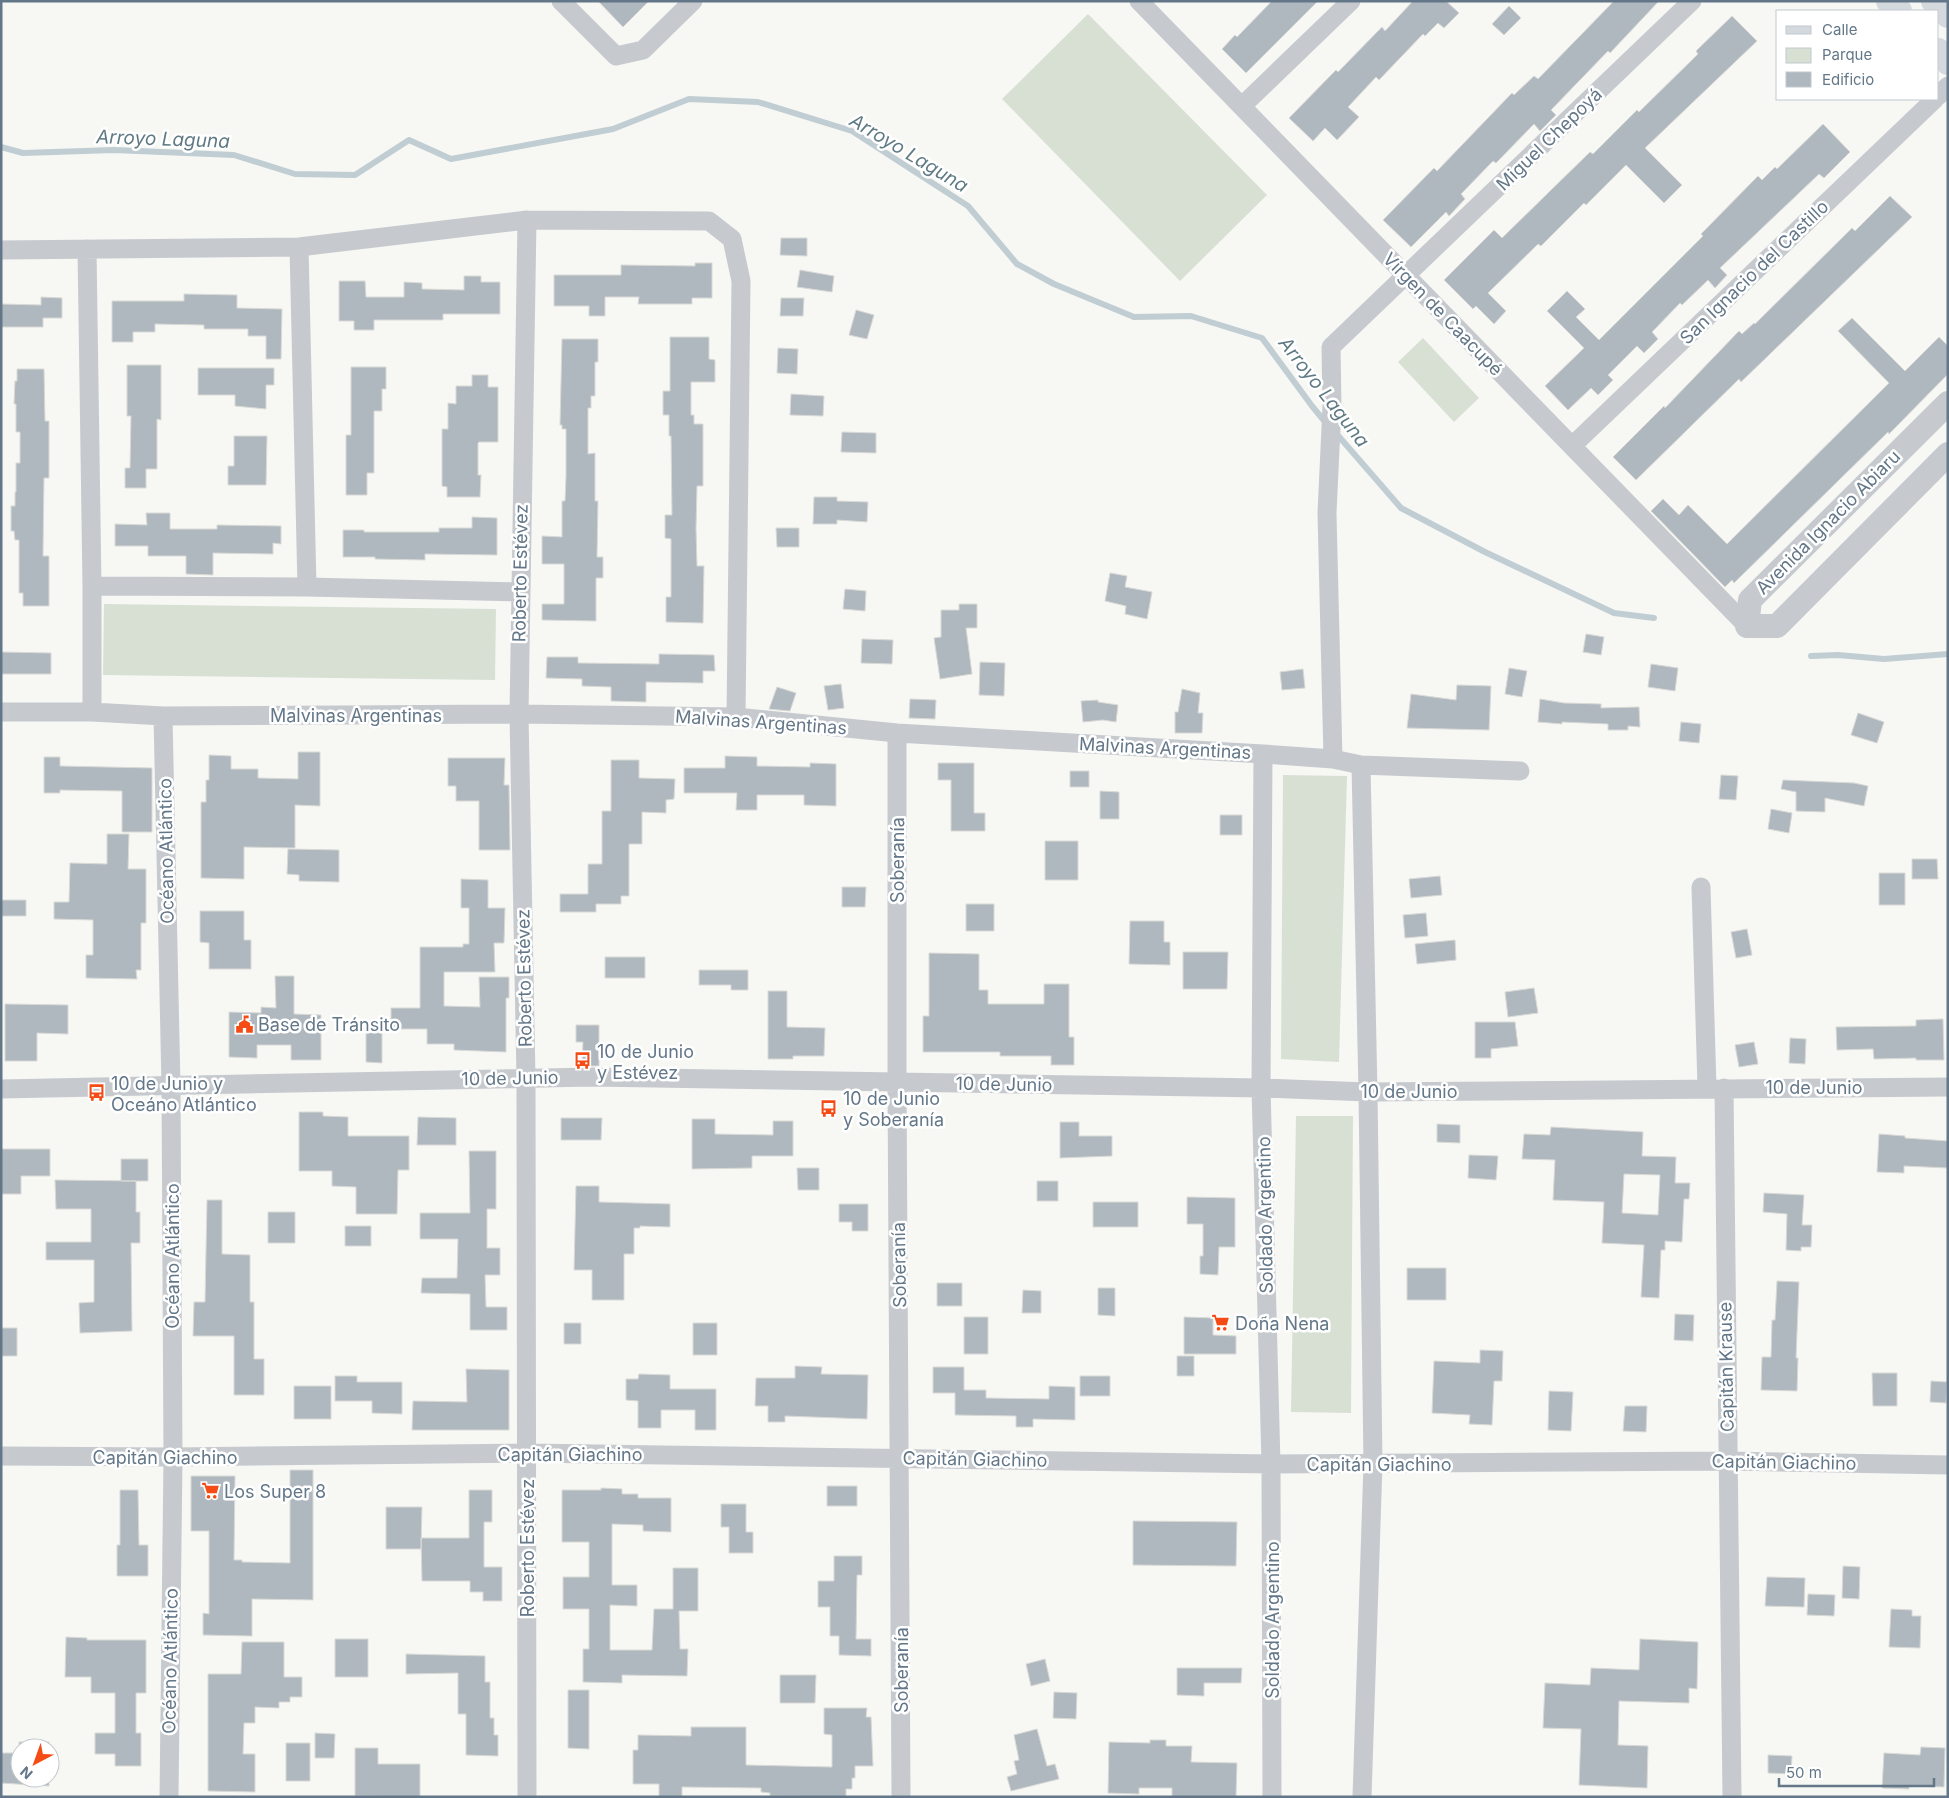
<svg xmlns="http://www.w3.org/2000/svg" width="1949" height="1798" font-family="Inter,sans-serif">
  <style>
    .green { fill: #d8e0d4 }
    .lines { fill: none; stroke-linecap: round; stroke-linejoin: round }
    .stream { stroke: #c0cdd2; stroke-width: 6 }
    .building { fill: #afb8be; stroke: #d9d9d6; fill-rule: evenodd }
    .minor { stroke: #c6cace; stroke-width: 19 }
    .tertiary { stroke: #c6cace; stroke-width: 24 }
    .secondary { stroke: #d4d9de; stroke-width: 26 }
    .labels { text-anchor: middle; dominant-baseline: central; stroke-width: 5; stroke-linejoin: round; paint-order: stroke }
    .street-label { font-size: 18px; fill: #637788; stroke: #fff }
    .poi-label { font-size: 18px; fill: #637788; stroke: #fff; text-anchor: start }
    .water-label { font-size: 19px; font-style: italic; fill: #5f7a84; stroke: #fff }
  </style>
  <rect width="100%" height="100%" fill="#f7f7f4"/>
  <path class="green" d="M1088,14L1267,195L1180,281L1002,99Z
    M1423,338L1479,398L1454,422L1398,362Z
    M104,604L496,609L495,680L103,675Z
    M1283,775L1347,776L1339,1062L1281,1059Z
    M1296,1116H1353L1351,1413L1291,1412Z"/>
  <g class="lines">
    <path class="stream" d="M1,147L23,153L114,150L234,155L295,174L355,175L409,140L451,159L613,129L689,99L758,102L852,131L968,206L1017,264L1054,284L1134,317L1191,316L1262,338L1312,406L1326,423
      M1335,432L1401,508L1485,552L1614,613L1654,618
      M1811,656L1838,655L1884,659L1948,654"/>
  </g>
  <path class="building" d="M598,1H649L623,27Z
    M1272,1H1318L1246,73L1222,49L1235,35L1237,37Z
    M1413,1H1446L1459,13L1444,28L1438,23L1425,36L1423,34L1379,80L1376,77L1348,107L1359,117L1337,140L1325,128L1313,141L1289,118L1336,70L1338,72L1382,27L1385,31Z
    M1614,1H1659L1610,53L1608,51L1551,110L1556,115L1540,131L1534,124L1496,163L1493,161L1461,194L1465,199L1449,216L1446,212L1411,247L1383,220L1434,168L1437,171L1512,93L1514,95L1534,76L1538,79Z
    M1509,6L1521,18L1504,35L1492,24Z
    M1732,16L1757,41L1645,148L1682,185L1664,203L1626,165L1586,205L1584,203L1541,246L1538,244L1488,293L1506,311L1494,324L1476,306L1473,309L1444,280L1494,230L1502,238L1590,152L1593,154L1637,110L1639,112L1698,54L1696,51Z
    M1823,124L1850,152L1824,178L1819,174L1720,268L1727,275L1715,288L1708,280L1682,305L1680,303L1652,332L1658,339L1644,353L1637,346L1608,375L1613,380L1598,395L1591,388L1568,410L1545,386L1584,348L1547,311L1567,291L1585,309L1576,317L1599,340L1703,236L1701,234L1758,176L1762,180L1775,167L1777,169Z
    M1890,196L1912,217L1741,382L1739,379L1636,480L1613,457L1664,406L1665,408L1739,331L1742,334L1754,323L1755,324L1852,228L1855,231Z
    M781,238H807V256L780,255Z
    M695,263H712V298H692V304H638L639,297H605V316H589V306H554V275H621V265L695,266Z
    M800,270L834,276L832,292L797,287Z
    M464,276H481V282H500V314H443V320H374V330H354V321H339V281H365L366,297H404V282L422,283V289L464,290Z
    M184,294L237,295V308L282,309L281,359H266V336H248V329H204V325L155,324V332H133V342H112V301H184Z
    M41,297L62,298V318H43V327H1V304L41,305Z
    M781,298H804L803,316H780Z
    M856,310L874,315L867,339L849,335Z
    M1852,318L1905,371L1939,337L1948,346V374L1889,434L1888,432L1734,583L1732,580L1725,587L1651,511L1663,499L1679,515L1688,505L1727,544L1889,383L1838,331Z
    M670,337H709V359L715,360V382H691V415H694V424H703V486H697L696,529L697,566H704L703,623L666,622V597H671V539L665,538V515H672L671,436H669V415H663V391H670Z
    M562,339H598V362H595V396H591V408H588V454L595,453V501H598L597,557H603V578H596V621L542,620V604H564V564H542V536L562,537V501H565L566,477V429H562V425H560Z
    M778,348L798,349L797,374L777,373Z
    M127,365H161V420L157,419V469H146V488H125V468H130L131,416H127Z
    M351,367H386V389H382V411H374V473H367V495H346V435H351Z
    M198,368H274V385H266V409L235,406V395H198Z
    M17,369H44L45,421H49V478H44L43,556H49V606H23V593H19V540H15L14,531H11V506H15V492H16V463H20V432H16V404H14L15,381H17Z
    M472,375H488V387H498V442H479L478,443V475H481L480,497H447V487L442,486V429H448V403L456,404V386H472Z
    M791,394L824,396L823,416L790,415Z
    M842,432L876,433V453L841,452Z
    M234,436H267L266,485H228V466H234Z
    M814,497H837V501L868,502L867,522L837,520V524H813Z
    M146,513H170V529H217V525L281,526V544L273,543V554L213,553V575L186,574V556H148V546H115V524L147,525Z
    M472,517L497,518V555L425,554V560L375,559V557H343V530H364V532H439V528H472Z
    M776,528H799V547H777Z
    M1110,573L1127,576L1125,587L1152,592L1147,619L1125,614L1126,606L1105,601Z
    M845,589L866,591L865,611L843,609Z
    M959,604H977V628H966L972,674L940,679L934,638L941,637V610H959Z
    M1586,634L1604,637L1601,655L1583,652Z
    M862,639L893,640L892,664L861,663Z
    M1,652L51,653V674H1Z
    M659,654L714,655L715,671H703V683L646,682V702L611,701V687L582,686V679L546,678L547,657H578V663L659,664Z
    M980,662L1005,663L1004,696L979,695Z
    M1651,664L1678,668L1675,691L1648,687Z
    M1509,668L1527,671L1522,697L1505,694Z
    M1303,669L1305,688L1282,690L1280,672Z
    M841,684L844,708L828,710L824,686Z
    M1457,685L1491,686L1489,730L1407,728L1411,694L1456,700Z
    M777,687L796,693L790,711L769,709Z
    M1182,689L1200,693L1198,713H1203L1202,733H1175V712H1178Z
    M910,699L936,700L935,719L909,718Z
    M1540,699L1564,703L1601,704V708L1639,707L1640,727L1628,726V730H1608V724L1562,722V724L1538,722Z
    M1098,700V702L1118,705L1116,722L1103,720L1083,722L1081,701Z
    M1858,713L1884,722L1877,743L1851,735Z
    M1681,722L1701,724L1699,743L1679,741Z
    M298,752H320V806L295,805V848L244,847V879L201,878V802H206V780H209V755L231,756V769H258V778L298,779Z
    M725,756L757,757V766L810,767V763L836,764V806L804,805V795H757V810H736L737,793H684V768H725Z
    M44,757H60V766L152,768V832H122V791L60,790V793H44Z
    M448,758H505L504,785H509L510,850H479V801H456V786H448Z
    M611,760H639V778L675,779L674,799L666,800V813L642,812V844H629V896H621V904H596V912H560V894H588V864H602V811H611Z
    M938,763H974V813H985V831H951V780H938Z
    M1070,771H1089V787H1070Z
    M1721,775L1738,776L1736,800L1719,799Z
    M1783,780L1854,783L1868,786L1864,806L1825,798V812L1796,811V792L1781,789Z
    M1100,791L1119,792V819H1100Z
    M1771,809L1792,813L1789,833L1768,829Z
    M1220,815H1242V835H1220Z
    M107,834H129L128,869H146V923H141V970H136L137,979L86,978V955H93V920L54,919V902H69L70,863L107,864Z
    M1045,841H1078V880H1045Z
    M288,849L339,850V882L299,881V875L287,874Z
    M1912,859H1937L1938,879H1912Z
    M1879,873H1905V905H1879Z
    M1440,876L1442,895L1411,898L1409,879Z
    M461,879L488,880V908H505L504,943H494L495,972H444V1006L480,1007L479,977H509V998H506V1052L454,1050V1044H427V1029H391V1008H420V947H463V944H469V908H461Z
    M842,887H866L865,907H842Z
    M1,900H26V916H1Z
    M966,904H994V931H966Z
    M200,911H244V940H251V969H209V943L200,942Z
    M1426,913L1428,936L1405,938L1403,915Z
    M1130,921H1164V942H1170V965L1129,964Z
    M1747,929L1752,955L1736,958L1731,932Z
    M1455,940L1456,960L1417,964L1415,944Z
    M1183,952H1228L1227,989H1183Z
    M929,953L979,954V990H988V1004H1044V984H1069V1037H1074V1065H1051V1056H1000V1052H923V1016H929Z
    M605,957H645V978H605Z
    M699,970H748V990H731V985H699Z
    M275,976H294V1014L321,1015V1060H291V1045H257V1058L229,1057V1012L261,1013V1007L276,1008Z
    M1534,988L1538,1013L1508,1017L1505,992Z
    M768,991H787V1027L825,1028L824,1056H793V1059H768Z
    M5,1004L68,1005V1034L37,1033V1061H5Z
    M1943,1019L1944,1060H1916V1058L1874,1059L1873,1049L1837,1050L1836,1027L1916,1026V1020Z
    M1475,1022H1515L1518,1046L1491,1049V1058H1475Z
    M366,1025H382V1063L366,1062Z
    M576,1025H599V1066H582L583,1042H576Z
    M1790,1038L1806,1039L1805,1064L1789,1063Z
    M1754,1042L1758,1064L1739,1067L1735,1045Z
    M299,1112H323V1116L348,1117V1136H409V1170H398L397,1214H356V1187L332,1186V1171H299Z
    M418,1117L456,1118V1145H417Z
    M561,1118H602L601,1140H561Z
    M692,1119H715V1134L773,1135V1121H793V1156H752V1168L692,1169Z
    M1060,1122H1079V1136H1112V1156L1060,1158Z
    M1437,1124L1460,1125V1143L1437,1142Z
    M1551,1127L1643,1132L1642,1156L1676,1157L1675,1183H1690L1689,1199H1684L1682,1242L1665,1241V1250H1661L1659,1298L1641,1297L1644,1245L1602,1243L1604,1202L1553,1200L1555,1160L1522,1159L1524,1134L1550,1135ZM1624,1174L1660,1175L1658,1215L1622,1213Z
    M1879,1134L1905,1136V1138L1948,1141V1168L1904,1166V1173L1877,1172Z
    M1,1149H50V1176H21V1194H1Z
    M469,1151H496V1209H487V1248H500V1275H485L486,1307H507V1330H470V1294L421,1293L422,1278H457L458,1239H420V1213H470Z
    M1469,1155L1498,1156L1496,1180L1468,1178Z
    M121,1159H148V1181H121Z
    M797,1168H819V1190H798Z
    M55,1180L136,1181V1212H140V1243H131L132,1331L80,1333L79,1303L94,1302V1260H46V1242H91V1209H56Z
    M1037,1181H1058V1201H1037Z
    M576,1186H599V1202L670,1204V1227L640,1226V1228H634V1254H624V1300H592V1270H574Z
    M1764,1193L1804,1195L1802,1225H1812L1811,1247H1801V1251L1786,1250L1787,1214L1763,1212Z
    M1187,1197L1235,1198V1247H1219L1218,1275L1200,1274V1256H1203V1224H1187Z
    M207,1200H222V1254L250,1255V1302H254V1359H264V1395H234V1336H193L194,1302H205Z
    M1093,1202H1138V1227H1093Z
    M839,1204H868V1231H852V1222H839Z
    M268,1212H295V1243H268Z
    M345,1226H371V1246H345Z
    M1407,1268H1446V1300H1407Z
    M1777,1281L1799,1282L1796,1358H1798L1797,1391L1761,1390L1762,1357H1771L1772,1320H1775Z
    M937,1283H962V1306H937Z
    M1098,1288H1115V1316L1098,1315Z
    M1023,1290L1041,1291V1313H1022Z
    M1675,1314L1694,1315L1693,1341L1674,1340Z
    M964,1317H988V1354H964Z
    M1184,1317L1213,1318V1335L1236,1336V1354H1184Z
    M564,1323H581V1344H564Z
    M693,1323H717V1355H693Z
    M1,1328H17V1356H1Z
    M1480,1350L1503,1351L1502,1381H1494L1492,1425L1469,1424L1470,1415L1432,1413L1434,1361L1480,1363Z
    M1177,1356H1194V1376H1177Z
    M795,1366L822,1367L821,1374L868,1375L867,1419L785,1416V1422H768V1406H755L756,1378H795Z
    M933,1367H964V1390H986V1398L1049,1399V1386L1075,1387V1420L1033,1419V1427H1016V1416L955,1415V1393H933Z
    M466,1369L509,1370V1430H412L413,1401L467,1402Z
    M1872,1373H1897V1406H1873Z
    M639,1374L670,1375V1389H716V1430H695V1410H661V1428H638V1401L626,1400V1379H638Z
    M335,1376H357V1382H402V1414L372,1413V1401H335Z
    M1080,1376H1110V1396H1080Z
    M1931,1381L1947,1382L1946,1403L1930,1402Z
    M294,1386H331V1419H294Z
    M1549,1391L1573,1392L1571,1431L1548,1430Z
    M1625,1406H1647L1646,1432L1623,1431Z
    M290,1470H313V1600L252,1599V1636L203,1635V1613L209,1614V1531H191V1476H235L234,1560H242V1562L290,1563Z
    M827,1486H857V1506H827Z
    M601,1488L622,1489V1494H638V1498H671V1532L643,1531V1525L612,1524V1585H637V1606L610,1605V1650H652L654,1609H673V1568H698V1611H679L680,1649H688L687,1676L622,1675V1683L583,1682V1649H589V1609H563V1577H589V1542H562V1490H601Z
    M120,1490H138L139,1545H148V1576H117V1545H120Z
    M469,1490H492V1522H484V1567H502V1601H483V1592H470V1581H422L421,1538H469Z
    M721,1504H746V1532H753V1553H729V1527H721Z
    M386,1507H422L421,1549H386Z
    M1133,1521L1237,1522L1236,1566L1133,1565Z
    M834,1556H862V1575H857L856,1639H871V1656L839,1655V1636H830V1607H818V1581H834Z
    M1843,1566L1860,1567L1859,1599L1842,1598Z
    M1767,1577L1805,1578L1804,1607L1765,1606Z
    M1808,1594L1835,1595L1834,1616L1807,1615Z
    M1891,1609L1912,1610V1616H1921L1920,1648L1889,1647Z
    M66,1637L87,1638V1640H146V1693H136V1733H141V1766H115V1754H95V1733H115V1693H91V1677H65Z
    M335,1639H368V1677H335Z
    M1640,1639L1698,1642L1697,1689L1689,1688V1703L1619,1701L1618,1745L1648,1746L1647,1788L1579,1785L1581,1729L1543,1728L1545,1683L1590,1685L1591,1668L1639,1670Z
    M242,1642H284V1677H302V1697H290V1702H279V1708L255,1707V1723H244L243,1754H255V1792L208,1791V1674H241Z
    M406,1654L485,1656V1682H490V1718H494V1735H498V1756L466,1755V1714H458V1673L406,1674Z
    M1045,1659L1050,1681L1031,1686L1026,1664Z
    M1177,1668H1242L1241,1683H1204V1696L1177,1695Z
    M780,1675H816L815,1703H780Z
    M568,1690H589V1749L568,1748Z
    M1054,1692L1077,1693L1076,1719L1053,1718Z
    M824,1708H867L866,1717H871L873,1766H855V1778H852V1789H846V1797L770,1796V1793L761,1792V1788L682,1787V1797H659V1784H633V1750H638V1735L691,1736V1727H746V1765L832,1767V1735L824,1734Z
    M1037,1729L1047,1766L1055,1764L1059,1779L1011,1791L1007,1777L1017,1774L1014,1761L1019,1760L1014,1735Z
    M315,1733L335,1734L334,1758H315Z
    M1150,1740H1166V1746H1192L1191,1762L1237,1763L1236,1797H1172V1788H1139V1794L1108,1793L1109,1742L1150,1743Z
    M19,1742H49V1748H20V1778H49V1786L1,1783V1753H19Z
    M286,1743H310V1781H286Z
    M1921,1747L1945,1748L1944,1787L1909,1786V1789L1882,1788L1884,1753L1920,1755Z
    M355,1748H378V1764H420V1797L355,1796Z
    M1768,1755L1792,1756L1791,1774L1768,1773Z"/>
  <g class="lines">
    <path class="minor" d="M561,1L616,56L643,50L693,1
      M1139,1L1747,626
      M1938,96L1948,86
      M1242,106L1351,1
      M299,247L307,587
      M87,249L92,586V712
      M1,250L299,247L527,220L709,221L732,239L741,281L736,717
      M1572,446L1935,99
      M92,586L307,587L520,592
      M1,712H92L163,716L519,714L736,717L897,733L1263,754L1333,759L1361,765L1520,771
      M163,716L171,1086L173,1457L169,1797
      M897,733V1083L901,1797
      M1263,754L1261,1088L1271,1464L1272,1797
      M1333,759L1327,513L1332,406L1331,347L1692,1
      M1361,765L1368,1092L1373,1464L1362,1797
      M1701,887L1707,1087
      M1724,1088L1732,1797
      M1,1089L591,1077L1261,1088L1368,1092L1948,1087
      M1,1456L173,1457L528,1453L1271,1464L1727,1461L1948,1465
      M527,1797L526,1078L519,714L527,220"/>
    <path class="tertiary" d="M1948,403L1750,600L1747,626H1777L1948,454"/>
    <path class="secondary" d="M1889,1L1899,11
      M1934,1L1948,15
      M1938,51L1948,62"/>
  </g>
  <defs>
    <symbol id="civic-bare" viewBox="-9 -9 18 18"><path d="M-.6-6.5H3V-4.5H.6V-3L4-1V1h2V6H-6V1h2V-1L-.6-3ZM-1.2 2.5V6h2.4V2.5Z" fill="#f54c16" stroke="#fff" stroke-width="2.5" paint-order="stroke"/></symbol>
    <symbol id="bus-bare" viewBox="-9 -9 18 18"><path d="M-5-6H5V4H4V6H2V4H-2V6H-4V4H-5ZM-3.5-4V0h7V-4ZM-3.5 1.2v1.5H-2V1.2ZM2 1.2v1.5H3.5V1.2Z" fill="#f54c16" stroke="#fff" stroke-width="2.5" paint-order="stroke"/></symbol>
    <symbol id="supermarket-bare" viewBox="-9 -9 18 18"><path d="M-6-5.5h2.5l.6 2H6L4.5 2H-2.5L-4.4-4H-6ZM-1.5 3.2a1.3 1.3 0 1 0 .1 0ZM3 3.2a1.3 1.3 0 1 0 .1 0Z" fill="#f54c16" stroke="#fff" stroke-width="2.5" paint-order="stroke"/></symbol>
  </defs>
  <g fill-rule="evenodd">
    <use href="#civic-bare" x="232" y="1012" width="25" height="25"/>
    <use href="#bus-bare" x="570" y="1048" width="25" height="25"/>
    <use href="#bus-bare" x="84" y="1080" width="25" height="25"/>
    <use href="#bus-bare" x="816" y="1096" width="25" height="25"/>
    <use href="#supermarket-bare" x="1208" y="1310" width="25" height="25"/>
    <use href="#supermarket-bare" x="198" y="1478" width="25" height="25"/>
  </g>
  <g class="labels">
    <g class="street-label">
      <text transform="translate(1549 139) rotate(-44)">Miguel Chepoyá</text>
      <text transform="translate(1754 272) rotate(-44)">San Ignacio del Castillo</text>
      <text transform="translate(1443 314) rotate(46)">Vírgen de Caacupé</text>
      <text transform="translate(1828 522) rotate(-45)">Avenida Ignacio Abiaru</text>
      <text transform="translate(520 573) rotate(-89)">Roberto Estévez</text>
      <text x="356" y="715">Malvinas Argentinas</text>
      <text transform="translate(761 722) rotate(4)">Malvinas Argentinas</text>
      <text transform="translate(1165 748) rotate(3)">Malvinas Argentinas</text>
      <text transform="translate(166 851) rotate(-91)">Océano Atlántico</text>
      <text transform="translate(897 860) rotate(-90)">Soberanía</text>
      <text transform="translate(524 978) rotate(-91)">Roberto Estévez</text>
      <text transform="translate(510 1078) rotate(-1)">10 de Junio</text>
      <text transform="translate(1004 1084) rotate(1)">10 de Junio</text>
      <text x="1814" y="1087">10 de Junio</text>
      <text x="1409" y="1091">10 de Junio</text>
      <text transform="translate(1265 1215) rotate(-91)">Soldado Argentino</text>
      <text transform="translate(172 1256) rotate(-90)">Océano Atlántico</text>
      <text transform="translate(899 1265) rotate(-91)">Soberanía</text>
      <text transform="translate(1726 1367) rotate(-91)">Capitán Krause</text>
      <text x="570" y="1454">Capitán Giachino</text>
      <text x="165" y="1457">Capitán Giachino</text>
      <text transform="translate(975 1459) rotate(1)">Capitán Giachino</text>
      <text transform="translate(1784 1462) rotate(1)">Capitán Giachino</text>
      <text x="1379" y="1464">Capitán Giachino</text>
      <text transform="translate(527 1548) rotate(-90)">Roberto Estévez</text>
      <text transform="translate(1272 1620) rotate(-90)">Soldado Argentino</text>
      <text transform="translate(170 1661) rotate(-89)">Océano Atlántico</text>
      <text transform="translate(901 1670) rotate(-90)">Soberanía</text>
    </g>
    <g class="poi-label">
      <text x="258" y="1024">Base de Tránsito</text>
      <text x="597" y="1051">10 de Junio<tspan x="597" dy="21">y Estévez</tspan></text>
      <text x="111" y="1083">10 de Junio y<tspan x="111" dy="21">Oceáno Atlántico</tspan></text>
      <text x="843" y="1098">10 de Junio<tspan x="843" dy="21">y Soberanía</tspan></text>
      <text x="1235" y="1323">Doña Nena</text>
      <text x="224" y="1491">Los Super 8</text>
    </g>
    <g class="water-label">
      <text transform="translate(163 139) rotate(2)">Arroyo Laguna</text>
      <text transform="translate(909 153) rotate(31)">Arroyo Laguna</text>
      <text transform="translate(1324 392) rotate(52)">Arroyo Laguna</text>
    </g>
  </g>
  <rect width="1949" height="1798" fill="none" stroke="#637788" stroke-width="5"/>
  <rect x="1776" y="10" width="162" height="90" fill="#ffffff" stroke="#c1c9cf"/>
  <rect x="1786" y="26" width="25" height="8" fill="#d4d9de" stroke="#c1c9cf"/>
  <text x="1822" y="35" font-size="15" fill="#637788">Calle</text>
  <rect x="1786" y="48" width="25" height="15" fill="#d8e0d4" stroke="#c1c9cf"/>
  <text x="1822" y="60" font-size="15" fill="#637788">Parque</text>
  <rect x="1786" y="72" width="25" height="15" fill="#afb8be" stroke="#c1c9cf"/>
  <text x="1822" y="85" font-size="15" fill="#637788">Edificio</text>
  <g transform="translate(35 1763) rotate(221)"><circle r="24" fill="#ffffff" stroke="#c1c9cf"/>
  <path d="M0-4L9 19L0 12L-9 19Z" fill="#f54c16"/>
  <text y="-8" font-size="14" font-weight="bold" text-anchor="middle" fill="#637788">N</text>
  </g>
  <path d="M1779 1778v8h155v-8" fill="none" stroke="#637788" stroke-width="2.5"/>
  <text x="1786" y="1778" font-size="15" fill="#637788" stroke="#ffffff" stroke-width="4" paint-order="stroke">50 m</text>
</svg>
